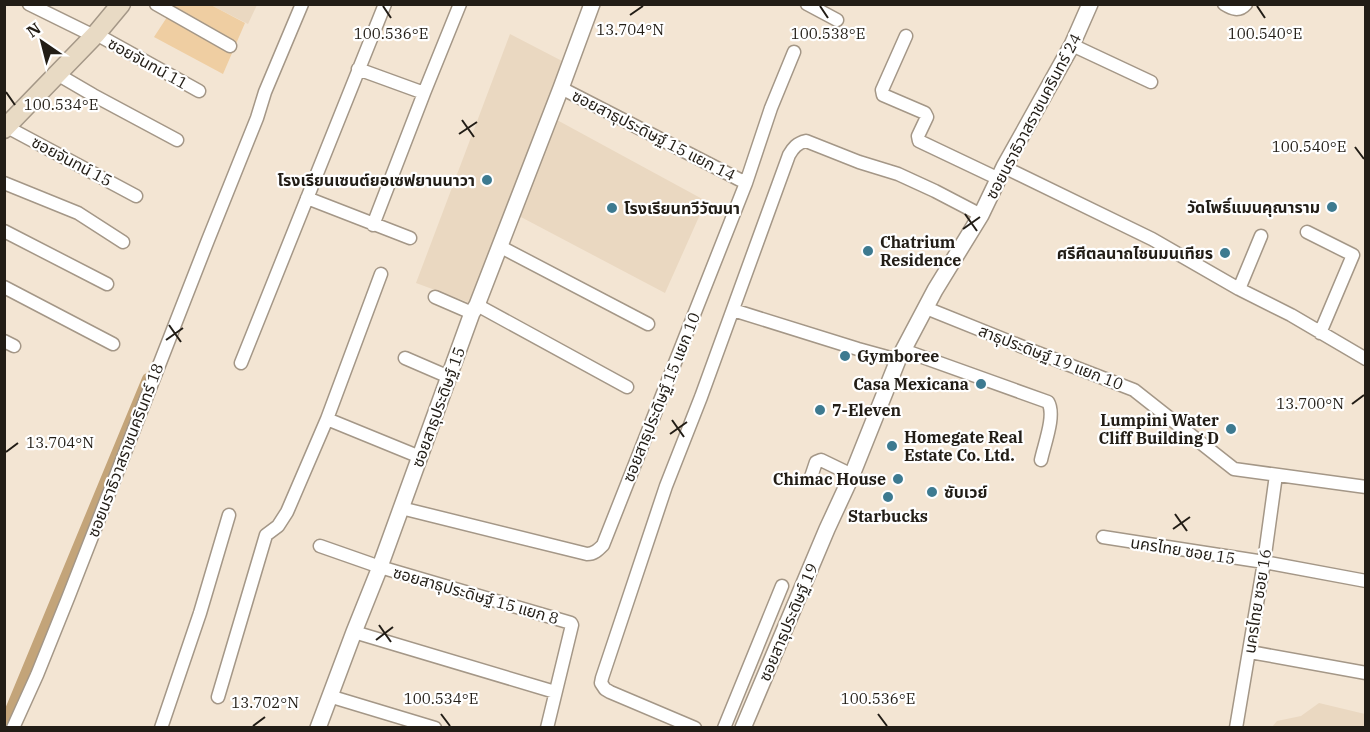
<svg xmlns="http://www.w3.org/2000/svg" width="1370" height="732" font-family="'IBM Plex Serif','Noto Sans Thai',serif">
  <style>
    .built { fill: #ead8c1 }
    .green { fill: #efcea2 }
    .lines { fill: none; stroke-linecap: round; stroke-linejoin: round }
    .canal { stroke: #c3a479; stroke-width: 12 }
    .minor-casing { stroke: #a49787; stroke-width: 15 }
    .tertiary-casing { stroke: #a49787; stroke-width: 18 }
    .secondary-casing { stroke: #a49787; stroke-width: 21 }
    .minor { stroke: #fff; stroke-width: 12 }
    .tertiary { stroke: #fff; stroke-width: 15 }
    .secondary { stroke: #e8dac4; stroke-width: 18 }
    .ticks { fill: none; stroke: #221d16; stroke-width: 2 }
    .poi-dot { fill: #3d7a90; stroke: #fff; stroke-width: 2 }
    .labels { text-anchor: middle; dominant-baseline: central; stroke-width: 4.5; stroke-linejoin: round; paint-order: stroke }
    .street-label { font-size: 16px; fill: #221d16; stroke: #fff }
    .poi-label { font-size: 16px; font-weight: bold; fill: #221d16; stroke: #fff; text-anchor: end }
    .ticks-label { font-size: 15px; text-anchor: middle; fill: #221d16; stroke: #fff; stroke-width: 4.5; stroke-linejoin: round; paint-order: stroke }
  </style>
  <rect width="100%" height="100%" fill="#f3e5d3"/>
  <path class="built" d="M211,5H257L248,24Z
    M510,34L564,62L473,304L416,283Z
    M557,120L706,201L665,293L519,216Z
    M1319,703L1365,714V727H1272L1277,721L1301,716Z"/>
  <path class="green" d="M161,5H211L245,23L223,74L154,37L171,11Z"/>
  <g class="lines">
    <path class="canal" d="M4,727L148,379"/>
    <defs>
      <path id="minor" d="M29,4L94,36
        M156,4L230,46
        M807,4L837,20
        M1224,4C1232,9 1239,12 1246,4
        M96,34L199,91
        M906,36L882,90L883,95L925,113L927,117L918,136L919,141L999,179
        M1072,45L1151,82
        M358,69L424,93L373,225
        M57,74L93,95L177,140
        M561,88L746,183
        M424,93L460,4
        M7,127L136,196
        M1004,167L1152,239L1239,289L1291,315L1366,359
        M4,183L78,213L123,242
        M307,198L410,238
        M4,231L107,284
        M1307,232L1353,255L1320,333
        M499,246L648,324
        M4,287L113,344
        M1239,289L1261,236
        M435,297L472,313
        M477,305L627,387
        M926,308L1033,351L1134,390L1234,469L1366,487
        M733,310L858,349L898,360
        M4,341L14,346
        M903,350L1048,402C1056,415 1044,445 1041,460
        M405,358L449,377
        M241,363L385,4
        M327,419L420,457
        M811,477L816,462L821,460L852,475
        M401,508L587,554C594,554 598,550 603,545L746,183L771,108L794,52
        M1103,537L1264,562L1366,581
        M320,546L380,567L571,623L572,625L547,728
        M354,632L555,692
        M1250,652L1366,673
        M329,696L435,728
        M218,697L266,535L278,526L287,512L327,419L381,274
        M13,728L37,675L68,598L208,240L257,118L265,92L302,4
        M161,728L200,613L229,515
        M695,728L610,692L605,689L601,683L602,678L666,486L701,397L789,155C793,148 797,143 806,141L859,162L898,174L935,191L981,215
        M724,728L782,586
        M1236,728L1264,562L1276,475"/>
      <path id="tertiary" d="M318,728L354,632L378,572L472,313L477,305L561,88L592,4
        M743,728L827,529L852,475L898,360L935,290L981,215L1004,167L1072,45L1090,4"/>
      <path id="secondary" d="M4,129L96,34L121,4"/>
    </defs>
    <use href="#minor" class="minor-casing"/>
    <use href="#tertiary" class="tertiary-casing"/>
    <use href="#secondary" class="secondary-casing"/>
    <use href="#minor" class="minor"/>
    <use href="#tertiary" class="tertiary"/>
    <use href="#secondary" class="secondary"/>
  </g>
  <path class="ticks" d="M383,6L391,18M820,6L828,18M1257,6L1265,18M630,15L643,6M6,92L15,105M462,120L474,137M459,134L477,122M1355,147L1364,159M965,214L977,231M963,229L980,217M169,325L181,342M166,340L183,328M1352,404L1364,395M672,420L684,437M670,434L687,422M6,452L18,443M1175,514L1187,531M1173,529L1190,517M379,625L391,642M376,640L393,627M441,714L450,726M878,714L887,726M253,726L265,717"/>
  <g class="poi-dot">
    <circle cx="487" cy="180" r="6"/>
    <circle cx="1332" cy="207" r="6"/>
    <circle cx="612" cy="208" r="6"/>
    <circle cx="868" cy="251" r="6"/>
    <circle cx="1225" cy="253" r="6"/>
    <circle cx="845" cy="356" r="6"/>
    <circle cx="981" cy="384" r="6"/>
    <circle cx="820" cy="410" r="6"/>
    <circle cx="1231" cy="429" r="6"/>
    <circle cx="892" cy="446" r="6"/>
    <circle cx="898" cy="479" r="6"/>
    <circle cx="932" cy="492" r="6"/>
    <circle cx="888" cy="497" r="6"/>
  </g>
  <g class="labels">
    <g class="street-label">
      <text transform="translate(148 63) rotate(29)">ซอยจันทน์ 11</text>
      <text transform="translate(1033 116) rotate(-62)">ซอยนราธิวาสราชนครินทร์ 24</text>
      <text transform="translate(654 135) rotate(27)">ซอยสาธุประดิษฐ์ 15 แยก 14</text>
      <text transform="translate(72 161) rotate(28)">ซอยจันทน์ 15</text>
      <text transform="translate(1051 357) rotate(21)">สาธุประดิษฐ์ 19 แยก 10</text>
      <text transform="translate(661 397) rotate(-68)">ซอยสาธุประดิษฐ์ 15 แยก 10</text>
      <text transform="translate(438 407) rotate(-70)">ซอยสาธุประดิษฐ์ 15</text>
      <text transform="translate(125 450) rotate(-69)">ซอยนราธิวาสราชนครินทร์ 18</text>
      <text transform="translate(1183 550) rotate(9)">นครไทย ซอย 15</text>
      <text transform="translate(476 595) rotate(16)">ซอยสาธุประดิษฐ์ 15 แยก 8</text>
      <text transform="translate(1257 601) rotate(-81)">นครไทย ซอย 16</text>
      <text transform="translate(788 622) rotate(-67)">ซอยสาธุประดิษฐ์ 19</text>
    </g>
    <g class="poi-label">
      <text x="475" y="180">โรงเรียนเซนต์ยอเซฟยานนาวา</text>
      <text x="1320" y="207">วัดโพธิ์แมนคุณาราม</text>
      <text x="624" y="208" text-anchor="start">โรงเรียนทวีวัฒนา</text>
      <text x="880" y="242" text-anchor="start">Chatrium<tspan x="880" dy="18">Residence</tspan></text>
      <text x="1213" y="253">ศรีศีตลนาถไชนมนเทียร</text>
      <text x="857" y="356" text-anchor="start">Gymboree</text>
      <text x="969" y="384">Casa Mexicana</text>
      <text x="832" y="410" text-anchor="start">7-Eleven</text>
      <text x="1219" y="420">Lumpini Water<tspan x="1219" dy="18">Cliff Building D</tspan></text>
      <text x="904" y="437" text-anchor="start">Homegate Real<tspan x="904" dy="18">Estate Co. Ltd.</tspan></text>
      <text x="886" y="479">Chimac House</text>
      <text x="944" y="492" text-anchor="start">ซับเวย์</text>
      <text x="888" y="516" text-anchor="middle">Starbucks</text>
    </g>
  </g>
  <g class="ticks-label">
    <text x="630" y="35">13.704°N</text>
    <text x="391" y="39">100.536°E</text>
    <text x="828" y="39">100.538°E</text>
    <text x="1265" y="39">100.540°E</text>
    <text x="61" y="110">100.534°E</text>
    <text x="1309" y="152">100.540°E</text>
    <text x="1310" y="409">13.700°N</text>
    <text x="60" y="448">13.704°N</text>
    <text x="441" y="704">100.534°E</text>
    <text x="878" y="704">100.536°E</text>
    <text x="265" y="708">13.702°N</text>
  </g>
  <rect width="1370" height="732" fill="none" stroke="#221d16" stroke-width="12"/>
  <g transform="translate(42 42) rotate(325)" stroke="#ffffff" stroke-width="4.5" paint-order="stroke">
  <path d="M0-4.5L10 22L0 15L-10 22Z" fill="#221d16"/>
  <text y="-9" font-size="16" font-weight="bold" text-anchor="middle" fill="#221d16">N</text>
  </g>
</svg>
